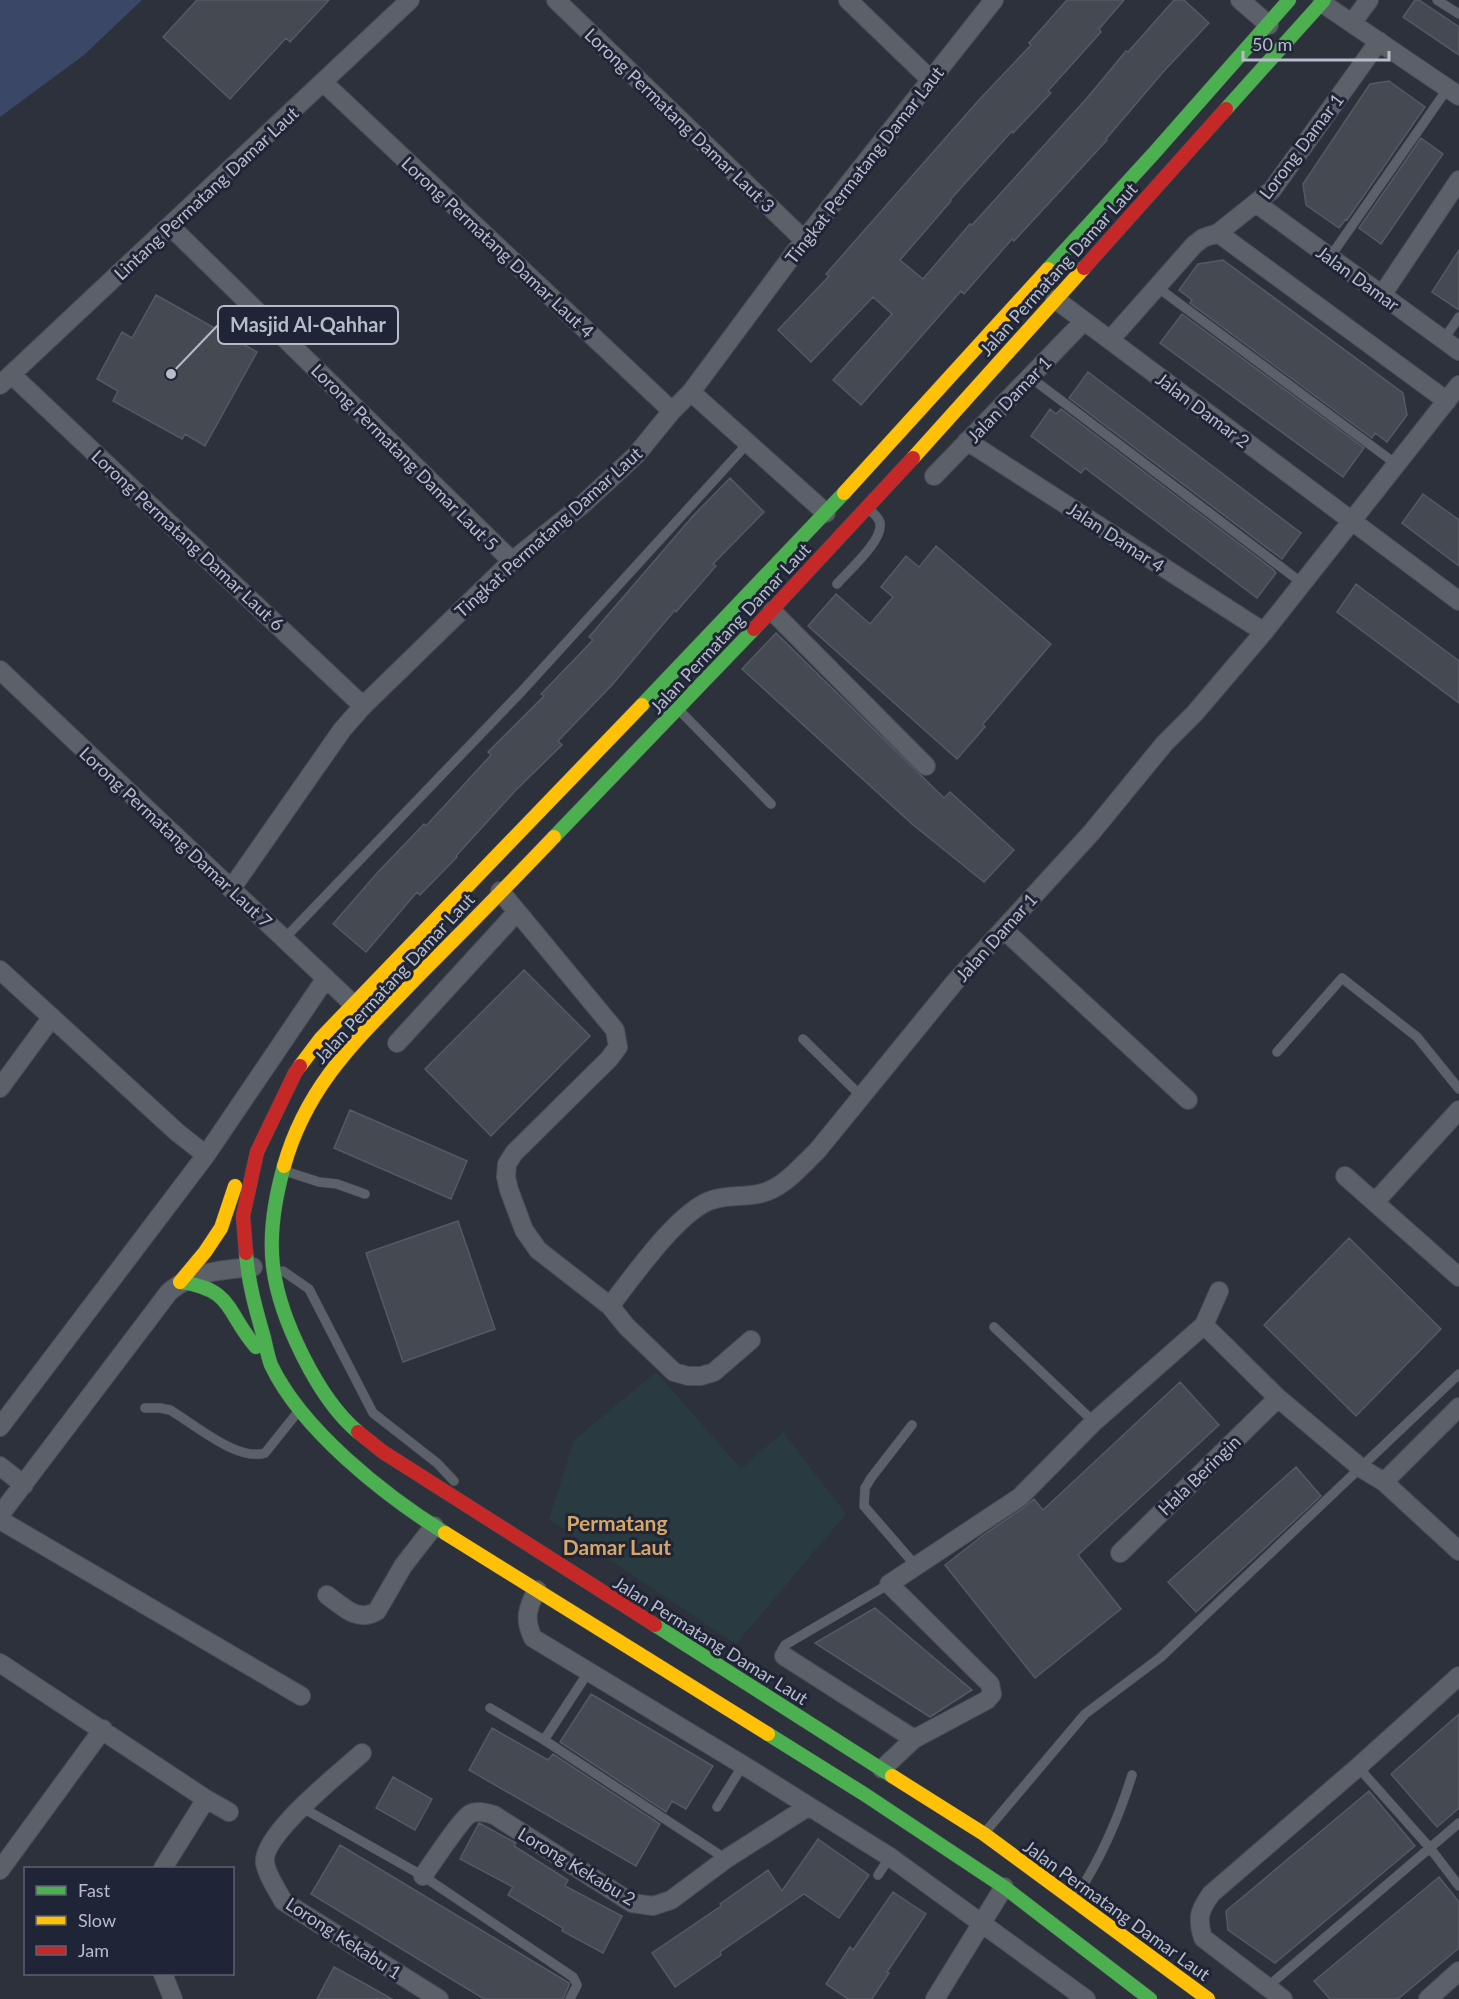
<svg xmlns="http://www.w3.org/2000/svg" width="1459" height="1999" font-family="Lato,sans-serif">
  <style>
    .green { fill: #293b41 }
    .water { fill: #3a4766 }
    .building { fill: #454952; stroke: #545963; stroke-width: 1.5 }
    .lines { fill: none; stroke-linecap: round; stroke-linejoin: round }
    .lane-casing { stroke: #4a4d55; stroke-width: 10 }
    .street-casing { stroke: #4a4d55; stroke-width: 20 }
    .fast-casing { stroke: #494d57; stroke-width: 15 }
    .slow-casing { stroke: #494d57; stroke-width: 15 }
    .jam-casing { stroke: #494d57; stroke-width: 15 }
    .lane { stroke: #5c6069; stroke-width: 9 }
    .street { stroke: #5c6069; stroke-width: 18 }
    .fast { stroke: #4caf50; stroke-width: 14 }
    .slow { stroke: #ffc107; stroke-width: 14 }
    .jam { stroke: #c62828; stroke-width: 14 }
    .labels { text-anchor: middle; dominant-baseline: central; stroke-width: 6; stroke-linejoin: round; paint-order: stroke }
    .street-label { font-size: 18px; fill: #b7bccb; stroke: #1f2536 }
    .quarter-label { font-size: 21px; font-weight: bold; fill: #d7a666; stroke: #1f2536 }
    .leader { fill: none; stroke: #b7bccb; stroke-width: 2 }
    .callout-dot { fill: #b7bccb; stroke: #1f2536; stroke-width: 2 }
    .callout { fill: #1f2536; stroke: #b7bccb; stroke-width: 2 }
    .callout-label { font-size: 20px; text-anchor: middle; font-weight: bold; fill: #b7bccb }
  </style>
  <rect width="100%" height="100%" fill="#2c313b"/>
  <path class="green" d="M656,1372L741,1469L783,1432L846,1514L736,1644L549,1519L574,1440Z"/>
  <path class="water" d="M0,0H142L84,55L0,117Z"/>
  <path class="building" d="M197,0H329L290,42L286,38L230,99L163,37Z
    M1067,0H1124L1099,29L1101,32L1048,91L1051,93L1013,133L1012,131L950,200L951,201L900,260L923,279L970,224L972,225L1087,98L1126,51L1128,52L1174,0H1184L1209,23L1164,71L1106,139L1107,140L1014,241L1012,239L964,294L961,291L861,405L833,380L892,314L873,297L811,362L778,330L829,276L826,274L978,101L1031,45L1029,43Z
    M1415,0H1419L1459,27V55L1403,17Z
    M1389,81L1425,107L1347,220L1346,219L1339,228L1306,205L1303,184L1370,84Z
    M1421,138L1443,154L1381,244L1359,228Z
    M1459,250V310L1432,292Z
    M1223,260L1403,393L1407,415L1387,442L1375,433L1372,438L1190,303L1192,300L1179,290L1198,264Z
    M156,295L257,352L205,446L185,434L182,439L113,401L118,391L97,379L122,332L132,338Z
    M1182,314L1364,448L1343,477L1160,343Z
    M1088,372L1301,533L1282,559L1069,398Z
    M1050,409L1056,414L1061,409L1274,570L1276,573L1257,598L1085,468L1081,473L1031,436Z
    M730,478L764,512L713,564L716,566L676,612L675,610L612,685L558,741L562,745L516,790L456,856L457,857L420,895L417,892L366,952L333,924L378,872L424,824L426,826L491,755L488,752L544,696L541,694L593,640L589,637L692,517Z
    M1423,494L1459,520V566L1402,523Z
    M936,546L1051,644L983,724L985,727L957,759L808,626L836,594L870,624L893,597L881,587L906,556L919,567Z
    M1356,584L1459,661V703L1337,612Z
    M776,633L944,798L950,792L1014,850L984,882L912,824L742,669Z
    M524,970L590,1036L491,1136L425,1069Z
    M350,1110L467,1161L451,1199L334,1148Z
    M458,1221L495,1329L403,1362L366,1253Z
    M1349,1238L1441,1329L1356,1416L1264,1325Z
    M1180,1382L1219,1425L1078,1555L1121,1609L1035,1678L945,1565L982,1536L1026,1506L1034,1499L1043,1510Z
    M1296,1467L1321,1496L1196,1612L1168,1582Z
    M875,1608L972,1690L930,1717L815,1643Z
    M591,1694L713,1766L686,1809L672,1801L666,1812L560,1742Z
    M1459,1714V1808L1437,1827L1391,1774Z
    M492,1728L548,1760L553,1754L660,1824L636,1866L469,1770Z
    M393,1777L432,1799L415,1830L376,1808Z
    M1369,1791L1415,1846L1275,1963L1228,1930L1226,1911Z
    M479,1823L516,1843L514,1846L568,1880L565,1886L622,1916L603,1953L562,1931L563,1928L508,1895L513,1887L460,1859Z
    M818,1839L869,1875L839,1918L804,1894L720,1952L721,1955L675,1987L652,1953L721,1906L720,1904L768,1870L782,1891Z
    M340,1845L569,1983V1985L563,1999H484L311,1894Z
    M1439,1877L1459,1902V1948L1398,1999H1330L1314,1981Z
    M893,1892L926,1914L887,1972L889,1973L872,1999H848L826,1984L850,1947L853,1950Z
    M334,1967L369,1986L392,1999H317Z"/>
  <g class="lines">
    <defs>
      <path id="lane" d="M1437,0L1459,14
        M1330,257L1448,88
        M1157,287L1396,464
        M1444,339L1459,317
        M1030,377L1302,583
        M837,584C849,570 883,541 880,523C879,518 875,515 872,512
        M682,713L771,804
        M284,939L522,691L748,443
        M803,1039L861,1096
        M1277,1052L1342,978L1417,1037L1459,1089
        M288,1172L319,1182L337,1184L365,1194
        M283,1271L309,1289L373,1413L437,1463L454,1481
        M994,1327L1094,1422
        M145,1408H160L170,1410C194,1424 238,1462 265,1453L297,1413
        M912,1425L871,1478L865,1488L864,1506L916,1566
        M784,1656L782,1650L785,1645L889,1584
        M490,1708L544,1740L726,1859
        M544,1740L589,1671
        M1358,1767L1430,1848L1459,1886
        M301,1807L423,1876L573,1977L577,1985L570,1999
        M717,1807L743,1765
        M987,1830L1085,1714L1161,1657L1459,1374
        M878,1875L890,1857
        M1077,1895C1101,1858 1119,1817 1132,1775
        M1266,1988L1459,1823"/>
      <path id="street" d="M556,0L804,240
        M848,0L931,80
        M1240,0L1269,25
        M1322,3L1459,96
        M1352,23L1369,0
        M324,83L672,411
        M1257,204L1459,351
        M170,226L512,561
        M1218,233L1447,401
        M1382,295L1459,180
        M1055,299L1459,601
        M1110,340L1194,245L1203,238L1218,233L1272,190L1379,41
        M12,375L363,706
        M0,385L410,0
        M691,392L826,513
        M967,441L1264,632
        M934,476L1084,321
        M772,611L926,766
        M0,670L353,1004
        M231,889L342,730L363,706L512,561L582,505L636,455L672,411L691,392L804,240L994,0
        M500,891L615,1030L618,1047L609,1059L514,1153L507,1164L506,1177L509,1190L524,1230L538,1250L610,1306L627,1327L674,1372L688,1376H701L714,1372L751,1340
        M1003,929L1188,1100
        M0,970L178,1133L206,1155
        M397,1043L517,912
        M0,1088L52,1017
        M1345,1176L1459,1277
        M1375,1202L1459,1110
        M610,1306C632,1278 679,1210 712,1200C726,1195 743,1197 758,1194C782,1190 800,1167 817,1151L954,983L1092,832L1164,744L1195,713L1264,632L1459,385
        M1204,1325L1278,1398L1361,1468L1384,1482L1459,1551
        M0,1427L206,1155L326,978
        M0,1466L24,1485
        M1384,1482L1459,1407
        M0,1515L169,1292C193,1271 223,1270 253,1267
        M0,1520L301,1696
        M1120,1553L1278,1398
        M537,1590C527,1608 524,1620 533,1638L743,1765L890,1857L1086,1999
        M327,1595C343,1607 358,1623 377,1611L403,1566L434,1526
        M784,1656L914,1739
        M0,1663L206,1799L229,1812
        M362,1753C341,1772 261,1835 265,1863C267,1876 277,1889 283,1901L439,1999
        M882,1769L914,1739L987,1700L992,1694L990,1684L889,1584L1020,1497L1094,1422L1204,1325L1219,1291
        M163,1868L206,1799
        M0,1870L103,1729
        M423,1876C431,1865 461,1819 470,1814C477,1810 487,1813 494,1815L632,1903L653,1906L671,1900L726,1859L809,1806
        M163,1974L173,1999
        M935,1999L1004,1887
        M1283,1999L1203,1938C1197,1918 1199,1911 1211,1894L1358,1767L1459,1676
        M1428,1999L1459,1971"/>
      <path id="fast" d="M1226,109L1324,0
        M1048,269L1155,152L1289,0
        M642,705L844,493
        M554,837L754,629
        M284,1166C275,1198 269,1233 273,1266C279,1317 318,1399 358,1432
        M246,1253C248,1282 256,1310 264,1338C266,1347 268,1357 271,1365C302,1430 384,1495 445,1533
        M180,1282C234,1289 226,1313 256,1347
        M655,1625L892,1776
        M768,1734L864,1794L1004,1887L1150,1999"/>
      <path id="slow" d="M913,458L1084,268
        M844,493L1048,269
        M300,1066L321,1038L642,705
        M284,1166C308,1080 364,1033 423,971C467,927 511,882 554,837
        M180,1282L205,1252L221,1228L235,1186
        M445,1533L768,1734
        M892,1776L984,1834L1208,1999"/>
      <path id="jam" d="M1084,268L1226,109
        M754,629L913,458
        M246,1253L243,1216L257,1152L295,1073L300,1066
        M358,1432L383,1452L655,1625"/>
    </defs>
    <use href="#lane" class="lane-casing"/>
    <use href="#street" class="street-casing"/>
    <use href="#fast" class="fast-casing"/>
    <use href="#slow" class="slow-casing"/>
    <use href="#jam" class="jam-casing"/>
    <use href="#lane" class="lane"/>
    <use href="#street" class="street"/>
    <use href="#fast" class="fast"/>
    <use href="#slow" class="slow"/>
    <use href="#jam" class="jam"/>
  </g>
  <g class="labels">
    <g class="street-label">
      <text transform="translate(680 120) rotate(44)">Lorong Permatang Damar Laut 3</text>
      <text transform="translate(1301 146) rotate(-53)">Lorong Damar 1</text>
      <text transform="translate(864 165) rotate(-52)">Tingkat Permatang Damar Laut</text>
      <text transform="translate(206 193) rotate(-43)">Lintang Permatang Damar Laut</text>
      <text transform="translate(498 247) rotate(43)">Lorong Permatang Damar Laut 4</text>
      <text transform="translate(1058 269) rotate(-48)">Jalan Permatang Damar Laut</text>
      <text transform="translate(1358 278) rotate(36)">Jalan Damar</text>
      <text transform="translate(1009 399) rotate(-46)">Jalan Damar 1</text>
      <text transform="translate(1203 410) rotate(37)">Jalan Damar 2</text>
      <text transform="translate(405 457) rotate(45)">Lorong Permatang Damar Laut 5</text>
      <text transform="translate(548 532) rotate(-42)">Tingkat Permatang Damar Laut</text>
      <text transform="translate(1116 537) rotate(33)">Jalan Damar 4</text>
      <text transform="translate(188 540) rotate(43)">Lorong Permatang Damar Laut 6</text>
      <text transform="translate(730 628) rotate(-47)">Jalan Permatang Damar Laut</text>
      <text transform="translate(176 837) rotate(43)">Lorong Permatang Damar Laut 7</text>
      <text transform="translate(996 937) rotate(-48)">Jalan Damar 1</text>
      <text transform="translate(394 978) rotate(-47)">Jalan Permatang Damar Laut</text>
      <text transform="translate(1199 1475) rotate(-44)">Hala Beringin</text>
      <text transform="translate(711 1640) rotate(32)">Jalan Permatang Damar Laut</text>
      <text transform="translate(577 1866) rotate(31)">Lorong Kekabu 2</text>
      <text transform="translate(1117 1910) rotate(36)">Jalan Permatang Damar Laut</text>
      <text transform="translate(344 1938) rotate(33)">Lorong Kekabu 1</text>
    </g>
    <g class="quarter-label">
      <text x="617" y="1522">Permatang<tspan x="617" dy="24">Damar Laut</tspan></text>
    </g>
  </g>
  <path class="leader" d="M171 374L218 325"/>
  <circle class="callout-dot" cx="171" cy="374" r="6"/>
  <rect class="callout" x="218" y="306" width="180" height="38" rx="6"/>
  <g class="callout-label">
    <text x="308" y="332">Masjid Al-Qahhar</text>
  </g>
  <rect x="24" y="1867" width="210" height="108" fill="#1f2536" stroke="#5c6172" stroke-width="1.5"/>
  <rect x="36" y="1886" width="30" height="9" fill="#4caf50" stroke="#5c6172" stroke-width="1.5"/>
  <text x="78" y="1897" font-size="18" fill="#b7bccb">Fast</text>
  <rect x="36" y="1916" width="30" height="9" fill="#ffc107" stroke="#5c6172" stroke-width="1.5"/>
  <text x="78" y="1927" font-size="18" fill="#b7bccb">Slow</text>
  <rect x="36" y="1946" width="30" height="9" fill="#c62828" stroke="#5c6172" stroke-width="1.5"/>
  <text x="78" y="1957" font-size="18" fill="#b7bccb">Jam</text>
  <path d="M1243 51v9h146v-9" fill="none" stroke="#b7bccb" stroke-width="3"/>
  <text x="1252" y="51" font-size="18" fill="#b7bccb" stroke="#1f2536" stroke-width="4.5" paint-order="stroke">50 m</text>
</svg>
